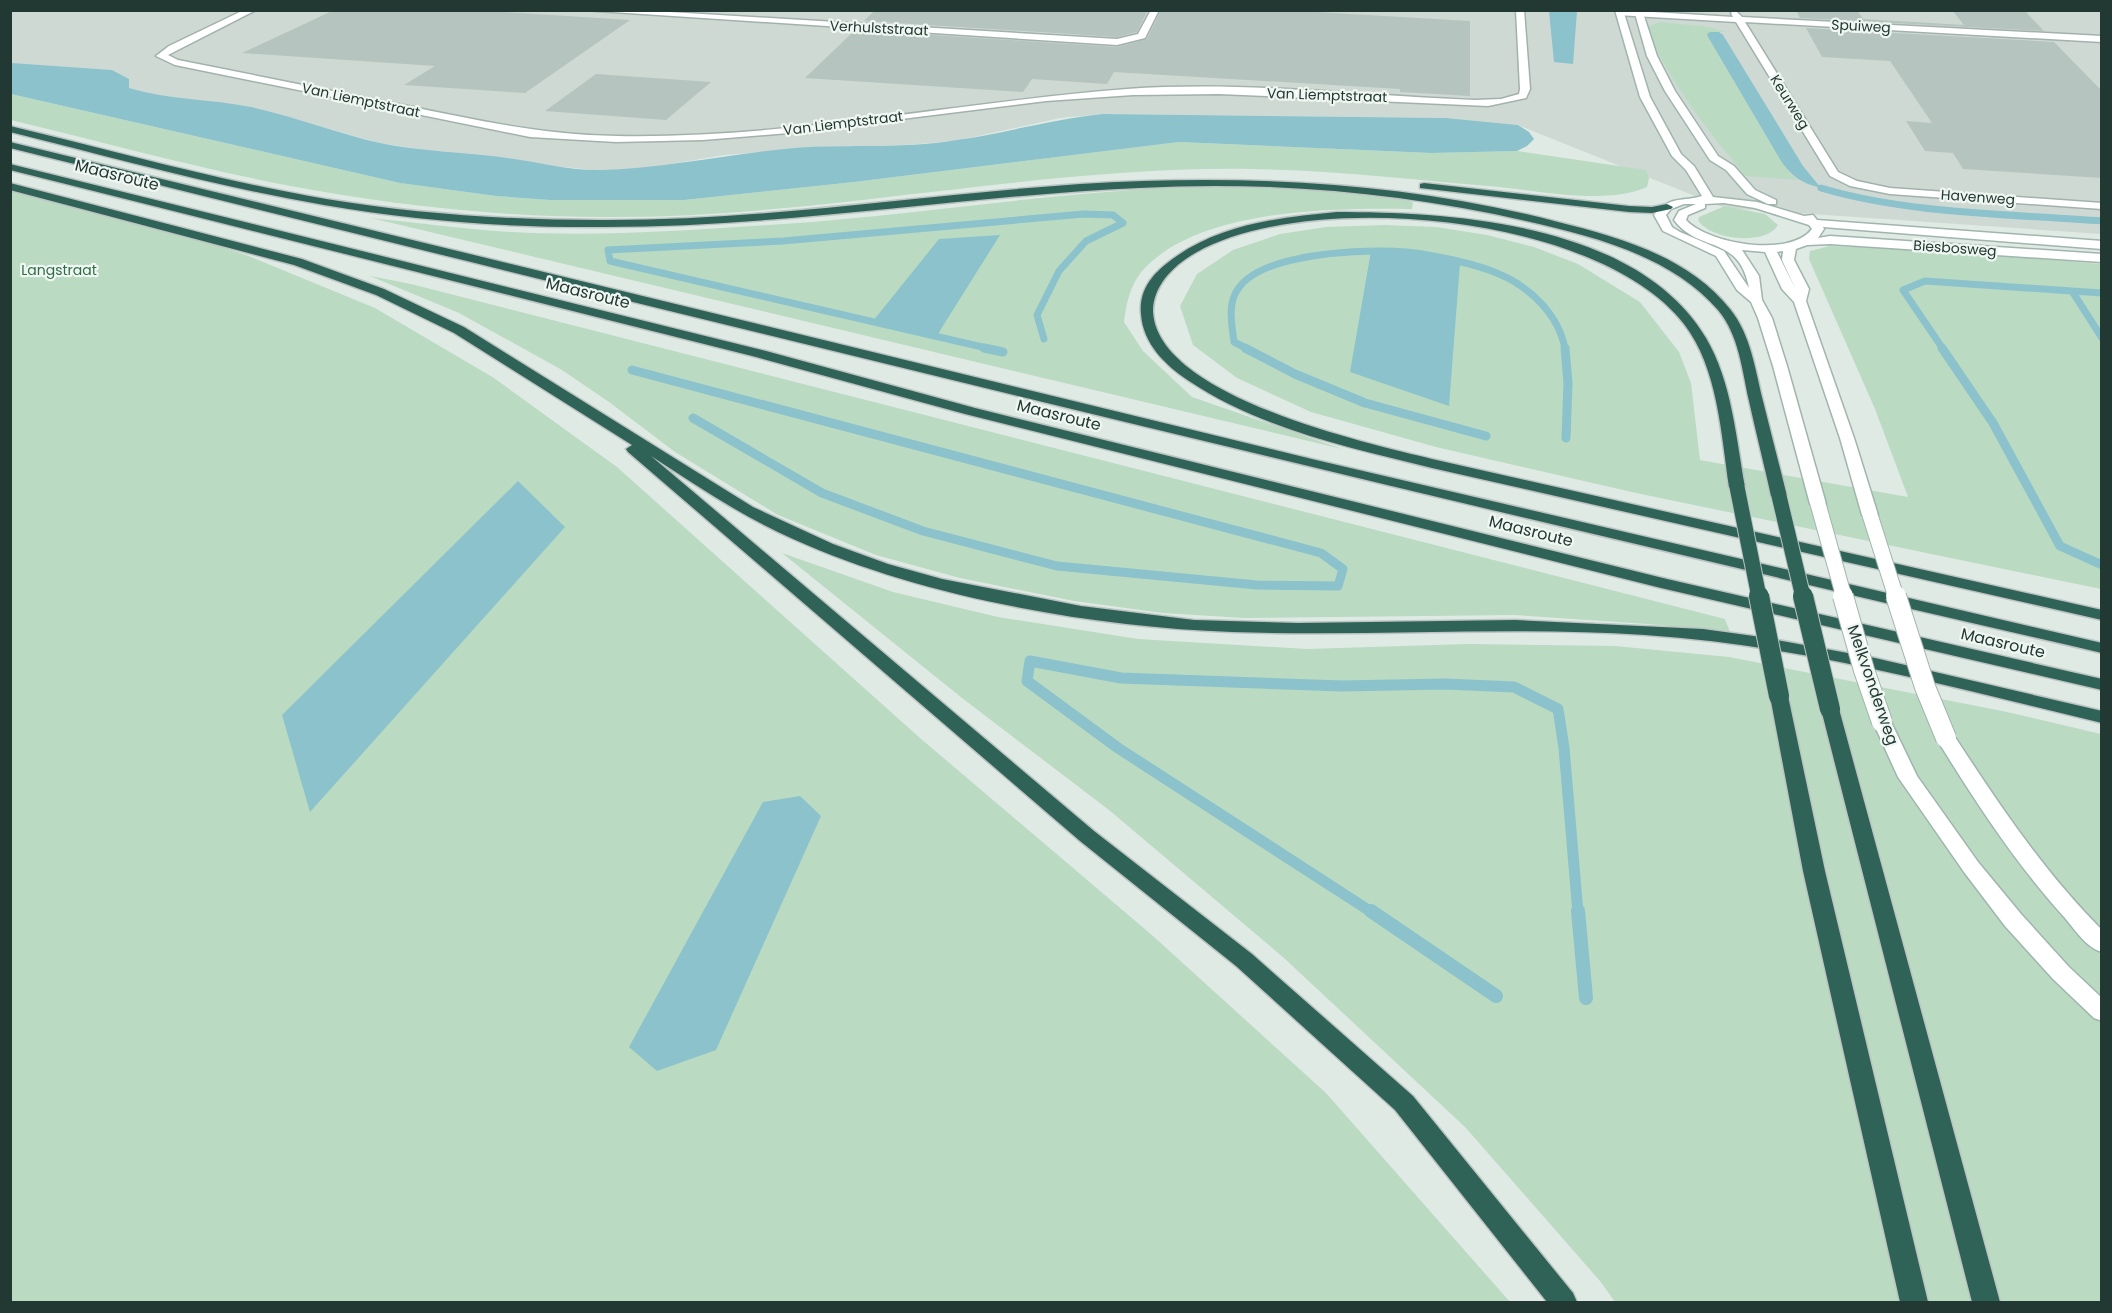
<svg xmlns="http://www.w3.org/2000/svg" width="2112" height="1313" font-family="Poppins,sans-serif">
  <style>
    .built { fill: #ced9d4 }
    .green { fill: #badac2 }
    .water { fill: #8bc2cc }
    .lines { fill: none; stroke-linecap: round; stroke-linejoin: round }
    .stream-far3 { stroke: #8bc2cc; stroke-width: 7 }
    .stream-far2 { stroke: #8bc2cc; stroke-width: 9 }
    .stream-far1 { stroke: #8bc2cc; stroke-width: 11 }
    .stream { stroke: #8bc2cc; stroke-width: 14 }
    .building { fill: #b5c4be }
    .street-casing { stroke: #a3b1ac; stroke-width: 3 }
    .secondary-casing { stroke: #a0b5ad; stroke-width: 3 }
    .highway-casing { stroke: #bdc4c2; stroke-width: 3 }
    .street { fill: #fff; fill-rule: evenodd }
    .secondary { fill: #fff; fill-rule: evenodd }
    .highway { fill: #2f6358; fill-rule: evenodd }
    .secondary-bridge-far1-casing { stroke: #a0b5ad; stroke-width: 17; stroke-linecap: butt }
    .secondary-bridge-casing { stroke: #a0b5ad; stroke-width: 22; stroke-linecap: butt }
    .highway-bridge-far1-casing { stroke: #bdc4c2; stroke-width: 17; stroke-linecap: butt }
    .highway-bridge-casing { stroke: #bdc4c2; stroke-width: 22; stroke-linecap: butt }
    .secondary-bridge-far1 { stroke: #fff; stroke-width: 15 }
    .secondary-bridge { stroke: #fff; stroke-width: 20 }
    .highway-bridge-far1 { stroke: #2f6358; stroke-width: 15 }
    .highway-bridge { stroke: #2f6358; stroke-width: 20 }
    .labels { text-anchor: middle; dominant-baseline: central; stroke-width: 4.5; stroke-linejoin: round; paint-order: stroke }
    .far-street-label { font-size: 14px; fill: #223933; stroke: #f0f7f3 }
    .far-park-label { font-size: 14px; fill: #2f6d47; stroke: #f0f7f3 }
    .street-label { font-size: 16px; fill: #223933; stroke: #f0f7f3 }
  </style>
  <rect width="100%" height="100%" fill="#e0eae5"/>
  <path class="built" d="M10,11H2101V234L1725,208L1518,125L1446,118L1103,114L1060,118L955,141L879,147L836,146L724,155L647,168L593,170L554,166L508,158L450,154L380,143L249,107L155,96L129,88L112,70L18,65L11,63Z"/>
  <path class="green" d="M1660,22L1709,27L1726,32H1710L1708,37L1781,161L1791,175L1799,180L1746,176C1709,133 1670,82 1647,30L1649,26Z
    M11,94L400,183L496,196L550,200H684L854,182L1179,142L1431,153L1517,151L1646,170L1649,178L1647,187C1607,205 1542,191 1499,187C1417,180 1334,170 1251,169C1035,166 823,218 607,217C499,217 391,205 285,185C193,167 102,142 11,120Z
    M1217,186C1280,187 1352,186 1413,202L1412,209C1334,208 1198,208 1142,271C1130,286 1126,304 1124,322L1143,351L1192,397L1342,449L371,218C418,223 465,229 511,232C601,237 694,230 783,224C928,214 1071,189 1217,186Z
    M11,188L165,229L246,255L375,308L494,378L617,467L920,738L1153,936L1326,1093L1510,1302H11Z
    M1725,206L1765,214L1778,225C1766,246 1710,240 1698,220L1699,217Z
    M1385,225L1436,227L1487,235L1534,247L1578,264L1640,302L1679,352L1691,383L1700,460L1908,497L1875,409L1809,259L1810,251L1830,246L1926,249L2101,264V589L1636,493L1436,447L1311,412L1237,378L1193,345L1180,306L1197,274L1233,250L1280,234L1326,227Z
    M370,276L411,284L1725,619L1730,632L1648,624L1514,615L1244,618L1163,613L1074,601L960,578L876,555L778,515L675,452L609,402L562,370L459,313Z
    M782,553L893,592L998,617L1138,639L1307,649L1467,644L1615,646L1729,657L2007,712L2101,734V1302H1615L1600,1281L1465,1127L1284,958L1109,810L962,698Z"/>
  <path class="water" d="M1549,11H1577L1573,64L1554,62Z
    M1710,32H1719L1723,35L1803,166L1821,188C1802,183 1792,177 1781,161L1708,37L1707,34Z
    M11,63L112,70L129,79V88C169,100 211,99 251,107C295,117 337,133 380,143C423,152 466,152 508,158C538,162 566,170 597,170C660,169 721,155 784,149C841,143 899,150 957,140C1006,133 1053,119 1103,114L1446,118L1518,125L1529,132L1534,139L1527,146L1517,151L1431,153L1179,142L854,182L684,200H550L496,196L400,183L11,94Z
    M1000,235L936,337L873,321L939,239Z
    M1371,251C1402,251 1430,255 1460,263L1449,406L1350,372Z
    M518,481L565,527L310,812L282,715Z
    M800,796L821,816L716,1050L657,1071L629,1047L763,802Z"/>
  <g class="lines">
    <path class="stream-far3" d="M1821,188C1908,214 2011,214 2102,221
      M2072,291L2102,293
      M991,349L610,261L608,250L783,241L1084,214L1113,215L1123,223L1086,241L1059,271L1037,315L1044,339
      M1248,349L1234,342C1232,325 1227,304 1238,289C1262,252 1366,249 1406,252C1430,254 1477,264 1499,274C1530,287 1559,315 1565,349
      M1943,349L1903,290L1925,281L2072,291L2102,338"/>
    <path class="stream-far2" d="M984,348L1003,352
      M1245,348L1295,374L1365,403L1486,436
      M1565,348L1568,383L1566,438
      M1942,348L1993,423L2060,546L2102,565
      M632,370L1321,553L1343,569L1338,586L1257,585L1057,566L923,531L822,493L693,418"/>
    <path class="stream-far1" d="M1373,913L1118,748L1027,681L1030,661L1121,678L1342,686L1445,684L1514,687L1558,709L1564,748L1578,913"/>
    <path class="stream" d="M1371,911L1496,996
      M1578,911L1586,998"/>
  </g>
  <path class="building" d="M334,10H472L630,20L525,93L404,85L435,66L242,53Z
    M875,10H1148L1137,32L1117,37L864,21Z
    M1161,10H1282L1470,21V96L1400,92V89L1114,72L1107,84L1032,79L1023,92L805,78L855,30L1117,47L1147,39Z
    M1796,10H1857L1863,19L1964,25L1952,10H2024L2044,31L1800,18Z
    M1806,28L2054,42L2102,91V178L1963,169L1953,153L1925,151L1906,121L1932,123L1890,61L1822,57Z
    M596,74L711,82L666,120L545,111Z"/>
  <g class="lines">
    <defs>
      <path id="street" d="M244,10H256L168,55L178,60C253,75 328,90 403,105C476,120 542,135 617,136C788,139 957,102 1127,89C1242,81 1359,95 1475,100L1501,99L1519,94L1520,89L1516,10H1524L1530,89L1526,98L1488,106L1219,94L1133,95L1046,101L789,133L703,140L616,142L530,137L175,65L156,56L169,46Z
        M582,10H637L1117,39L1138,34L1151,10H1159L1145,38L1117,45Z
        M1621,10L1733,17L1731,13L1735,10L1742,17L2102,36V42L1745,22L1838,172L1857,181L1890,188L2102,203V209L1890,194L1850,186L1830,176L1736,22L1617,15V11Z"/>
      <path id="secondary" d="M1615,10H1623L1650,97L1681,154L1694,166L1713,197L1757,202L1804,216L1813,215L1817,220L2102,241V249L1823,227L1824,229L1818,238L1830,236L2102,254V262L1830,244L1807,245L1796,249L1794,260L1809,289L1806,301L1854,438L1878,515L1876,518L1870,520L1862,515L1840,438L1794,302L1782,289L1765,252L1742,250L1759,276L1762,300L1772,318L1787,366L1826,504L1818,509L1810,504L1773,366L1758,318L1751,302L1737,290L1716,256L1663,231L1654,215C1670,195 1683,202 1702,196L1686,170L1672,156L1640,97ZM1724,203L1755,208L1809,225L1812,229C1790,258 1708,244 1686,220L1688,215L1705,208V204ZM1684,204H1696L1679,211L1674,220C1700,254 1739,234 1749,288L1724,251L1680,232L1672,227L1666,215L1671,209ZM1783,251L1782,260L1796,290L1777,252Z
        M1634,10H1642L1657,56L1675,91L1718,156L1734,166L1755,190L1776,200V204H1768L1747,194L1726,170L1710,160L1665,91L1647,56Z
        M1882,716L1889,718L1891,722L1917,776L1978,862L2021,914L2069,967L2102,998V1021L2094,1018L2053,979L2005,926L1964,872L1898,777L1873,722L1875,718Z
        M1946,732L1953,734C1998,803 2043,871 2102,930V952C2087,948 2075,930 2065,918C2015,863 1975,801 1936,738L1939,734Z"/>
      <path id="highway" d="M10,126C115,151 220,181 326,199C417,214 509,220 600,220C761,221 920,195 1080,184C1241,174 1402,181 1558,222C1619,237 1689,257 1730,309C1751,335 1755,369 1763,401C1771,433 1779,464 1787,496L1779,501L1771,496C1764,464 1756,433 1749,401C1742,370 1739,335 1718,310C1671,256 1593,236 1526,221C1399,192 1269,181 1139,188C961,196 784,227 605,227C511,228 416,221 324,205C218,187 115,158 10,132Z
        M10,142L1316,460L2102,643V653C1403,492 707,321 10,148Z
        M10,164L766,351L975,408L1667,579L2102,679V690L1661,588L965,414L756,357L10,170Z
        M10,183L302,259L384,289L464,327L753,507L833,544L888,564L942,579L1081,606L1194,620L1298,623L1515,620L1703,629L1761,637L1875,658L2102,711V723C1951,687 1800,645 1645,635C1507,626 1370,637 1232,632C1092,627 921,597 793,539C743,517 697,486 651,456L1094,831L1252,954L1413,1096L1573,1293L1577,1302H1547L1395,1110L1236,966L1080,841L628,452L626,449L632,445L454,333L376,295L294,265L10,190Z
        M1424,183L1629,206L1652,207L1667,204L1673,207L1671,209L1652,213L1629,212L1420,188V184Z
        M1337,212C1456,212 1638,224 1706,338C1732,382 1736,438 1745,487L1737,492L1729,487C1721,434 1718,368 1684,324C1600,215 1312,188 1197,252C1175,264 1153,285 1153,311C1156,396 1366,443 1432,459L2102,610V620L1432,468C1350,448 1261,429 1189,381C1166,366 1143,344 1141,314C1139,292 1150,277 1166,264C1216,224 1276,218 1337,212Z
        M1779,690L1786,692L1788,696L1825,871L1928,1302H1900L1803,871L1770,696L1772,692Z
        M1830,703L1837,705L1839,709L2000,1302H1972L1821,709L1823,705Z"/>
    </defs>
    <use href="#street" class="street-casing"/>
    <use href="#secondary" class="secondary-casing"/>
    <use href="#highway" class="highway-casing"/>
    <use href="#street" class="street"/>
    <use href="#secondary" class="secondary"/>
    <use href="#highway" class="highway"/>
    <defs>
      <path id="secondary-bridge-far1" d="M1818,504L1844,597
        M1870,515L1896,597"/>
      <path id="secondary-bridge" d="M1843,596L1864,670L1882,722
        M1896,596L1925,687L1946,738"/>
      <path id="highway-bridge-far1" d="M1737,487L1759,597
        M1779,496L1803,597"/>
      <path id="highway-bridge" d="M1759,596L1779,696
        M1803,596L1830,709"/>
    </defs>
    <use href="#secondary-bridge-far1" class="secondary-bridge-far1-casing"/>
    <use href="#secondary-bridge" class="secondary-bridge-casing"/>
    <use href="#highway-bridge-far1" class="highway-bridge-far1-casing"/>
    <use href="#highway-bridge" class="highway-bridge-casing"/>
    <use href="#secondary-bridge-far1" class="secondary-bridge-far1"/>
    <use href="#secondary-bridge" class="secondary-bridge"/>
    <use href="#highway-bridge-far1" class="highway-bridge-far1"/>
    <use href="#highway-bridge" class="highway-bridge"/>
  </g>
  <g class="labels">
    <g class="far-street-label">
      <text transform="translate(1861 26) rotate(3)">Spuiweg</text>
      <text transform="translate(879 28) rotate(3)">Verhulststraat</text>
      <text transform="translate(1327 95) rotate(2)">Van Liemptstraat</text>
      <text transform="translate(361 100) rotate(12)">Van Liemptstraat</text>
      <text transform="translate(1790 102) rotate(58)">Keurweg</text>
      <text transform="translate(843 123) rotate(-7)">Van Liemptstraat</text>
      <text transform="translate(1978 197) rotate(4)">Havenweg</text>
      <text transform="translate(1955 248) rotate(4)">Biesbosweg</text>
    </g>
    <g class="far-park-label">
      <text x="59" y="270">Langstraat</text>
    </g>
    <g class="street-label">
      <text transform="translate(117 175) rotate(14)">Maasroute</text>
      <text transform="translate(588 293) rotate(14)">Maasroute</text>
      <text transform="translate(1059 415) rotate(14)">Maasroute</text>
      <text transform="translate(1531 531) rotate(14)">Maasroute</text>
      <text transform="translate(2003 643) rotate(13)">Maasroute</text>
      <text transform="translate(1873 685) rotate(71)">Melkvonderweg</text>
    </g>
  </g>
  <rect width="2112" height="1313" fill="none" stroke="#223933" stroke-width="24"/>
</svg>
